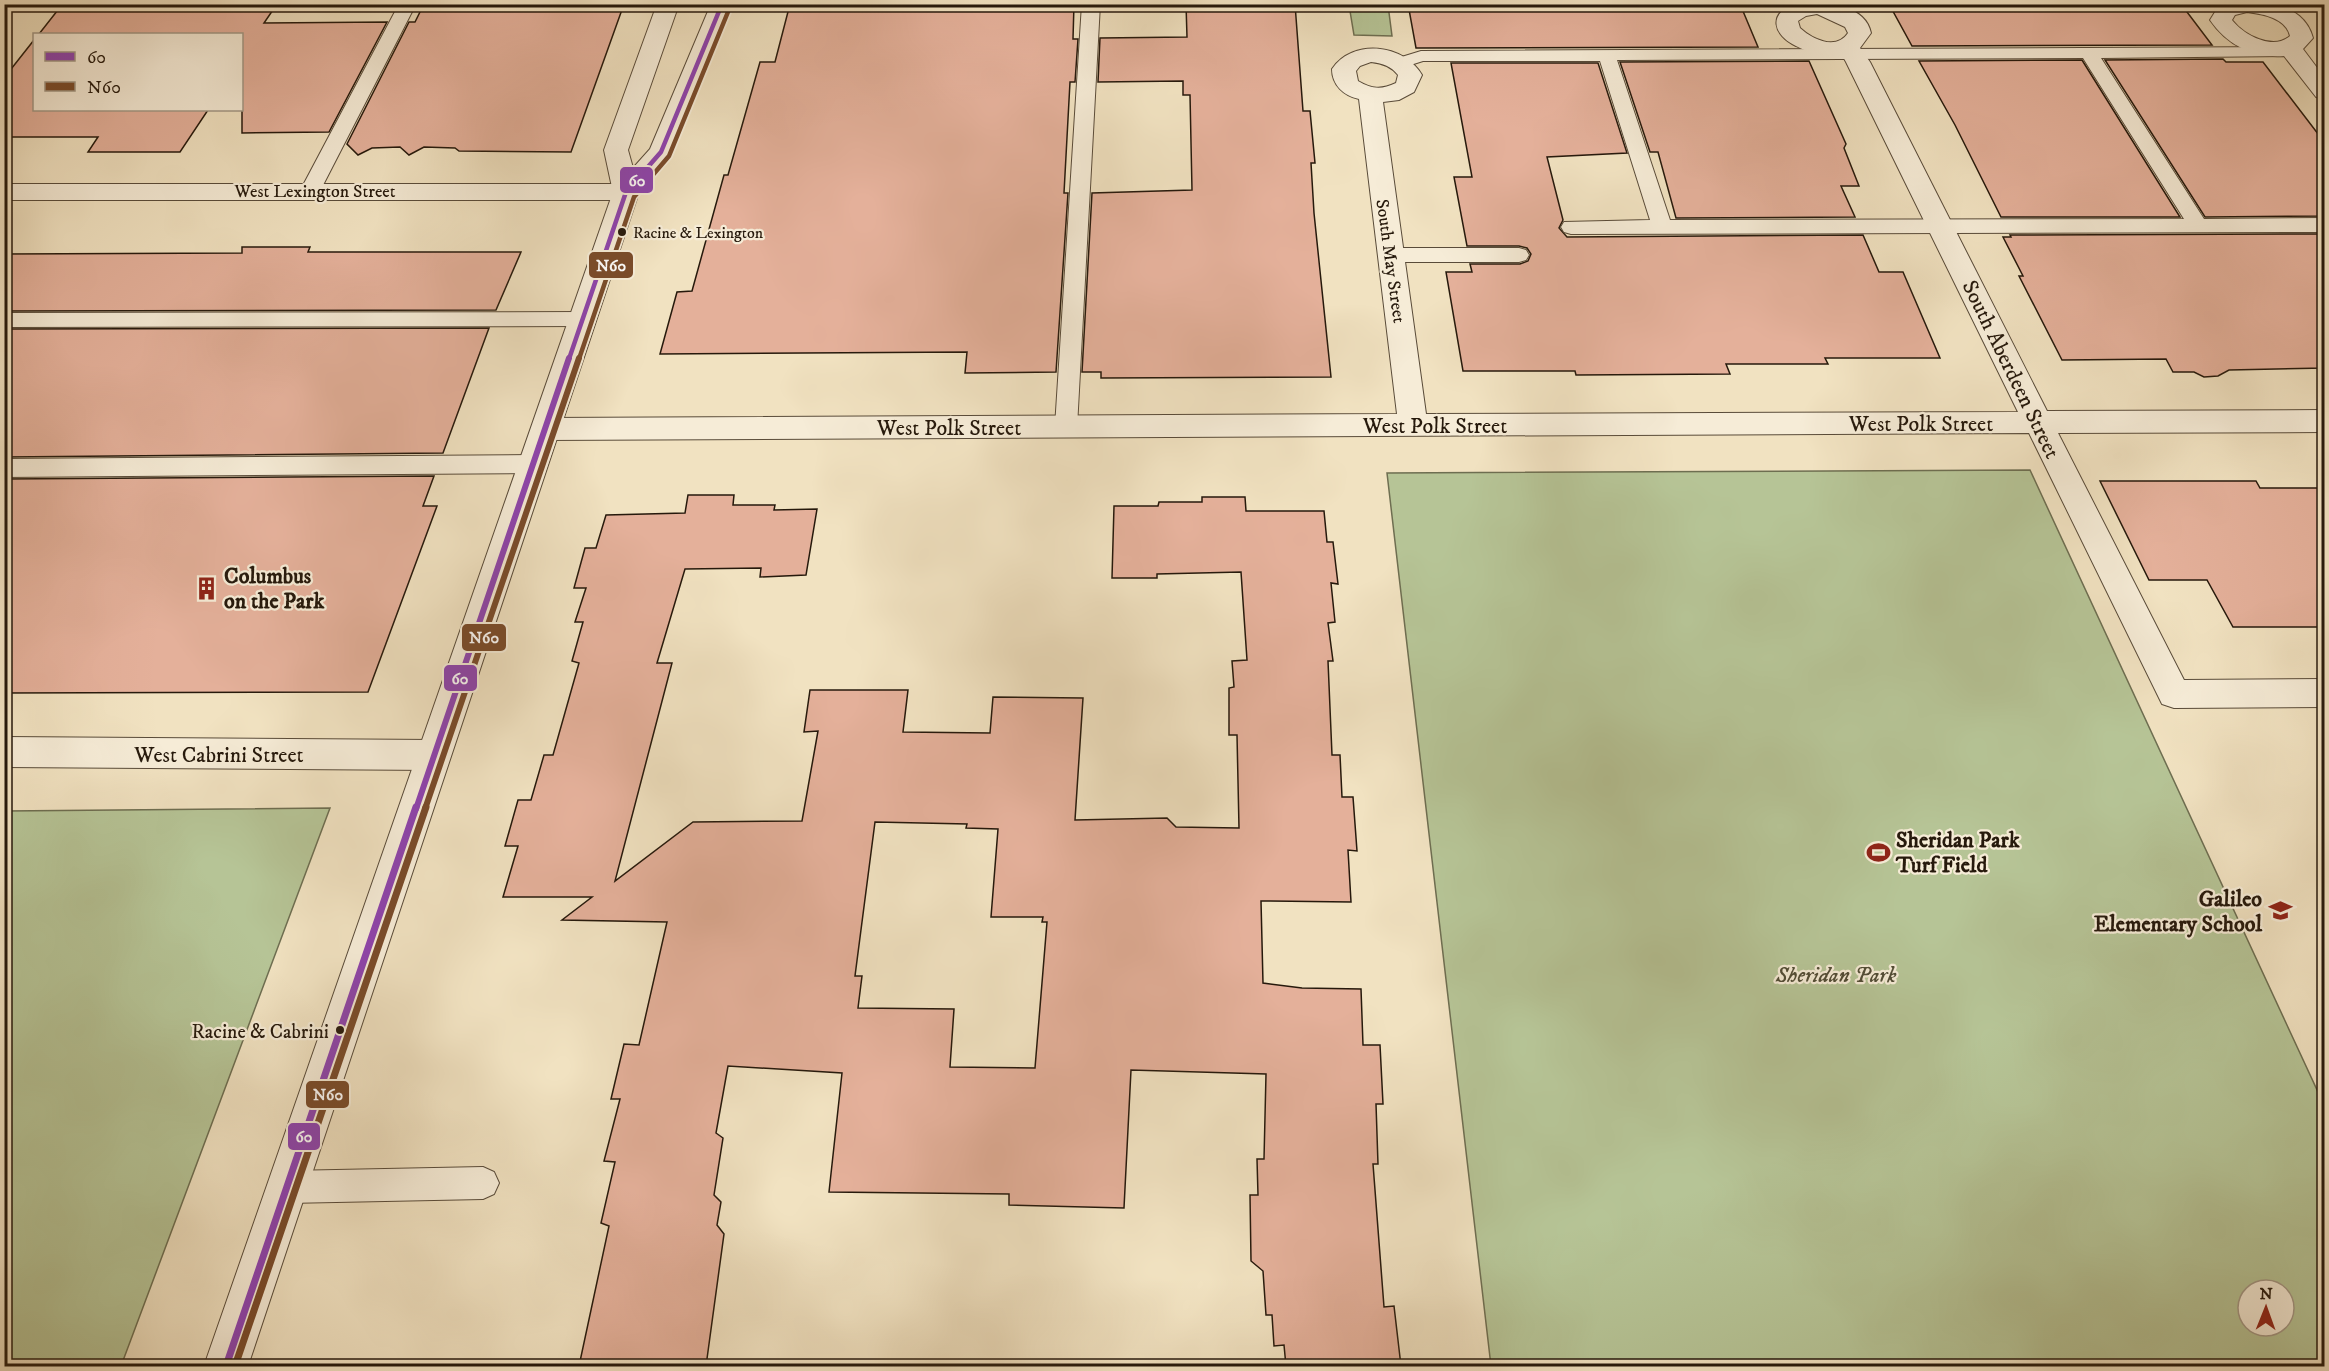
<svg xmlns="http://www.w3.org/2000/svg" width="2329" height="1371" font-family="'IM FELL DW Pica',serif">
	<style>
		.green { fill: #b6c496; stroke: #6e6e51; stroke-width: 1.5; fill-rule: evenodd }
		.building { fill: #e4b09a; stroke: #26190c; stroke-width: 1.5; fill-rule: evenodd }
		.lines { fill: none; stroke-linecap: round; stroke-linejoin: round }
		.service-casing { stroke: #594b39; stroke-width: 2 }
		.minor-casing { stroke: #594b39; stroke-width: 2 }
		.tertiary-casing { stroke: #594b39; stroke-width: 2 }
		.service { fill: #f6ecd7; fill-rule: evenodd }
		.minor { fill: #f6ecd7; fill-rule: evenodd }
		.tertiary { fill: #f6ecd7; fill-rule: evenodd }
		.bus-1-far2-casing { stroke: #f6ecd7; stroke-width: 8 }
		.bus-1-far1-casing { stroke: #f6ecd7; stroke-width: 10 }
		.bus-1-casing { stroke: #f6ecd7; stroke-width: 11 }
		.bus-2-far2-casing { stroke: #f6ecd7; stroke-width: 8 }
		.bus-2-far1-casing { stroke: #f6ecd7; stroke-width: 10 }
		.bus-2-casing { stroke: #f6ecd7; stroke-width: 11 }
		.bus-1-far2 { stroke: #8e44ad; stroke-width: 4.5 }
		.bus-1-far1 { stroke: #8e44ad; stroke-width: 6 }
		.bus-1 { stroke: #8e44ad; stroke-width: 7 }
		.bus-2-far2 { stroke: #7a4b2a; stroke-width: 4.5 }
		.bus-2-far1 { stroke: #7a4b2a; stroke-width: 6 }
		.bus-2 { stroke: #7a4b2a; stroke-width: 7 }
		.bus-dot { fill: #26190c; stroke: #f6ecd7; stroke-width: 2 }
		.labels { text-anchor: middle; stroke-width: 4.5; stroke-linejoin: round; paint-order: stroke }
		.far-bus-label { font-size: 16px; fill: #26190c; stroke: #f6ecd7; text-anchor: start }
		.far-street-label { font-size: 18px; fill: #26190c; stroke: #f6ecd7 }
		.bus-label { font-size: 20px; fill: #26190c; stroke: #f6ecd7; text-anchor: end }
		.street-label { font-size: 22px; fill: #26190c; stroke: #f6ecd7 }
		.poi-label { font-size: 22px; font-weight: bold; fill: #26190c; stroke: #f6ecd7; text-anchor: start }
		.park-label { font-size: 22px; font-style: italic; fill: #514c35; stroke: #f6ecd7 }
		.line-badge { stroke: #f6ecd7; stroke-width: 2 }
		.badge-label { font-size: 16px; text-anchor: middle; font-weight: bold; fill: #fff }
	</style>
	<rect width="100%" height="100%" fill="#f1e2c1"/>
	<filter id="stains"><feTurbulence type="fractalNoise" baseFrequency=".00333" numOctaves="4"/><feColorMatrix values="0 0 0 0 .2 0 0 0 0 .09 0 0 0 0 .02 0 0 0 .5 -.17"/></filter>
	<radialGradient id="worn" r=".72"><stop offset=".6" stop-color="#630" stop-opacity="0"/><stop offset="1" stop-color="#630" stop-opacity=".3"/></radialGradient>
	<!-- green -->
	<path class="green" d="M1349,5h39l4,31 -38,-1z
		M2030,470l294,635v261h-833l-104,-893zM2248,1290h36v36h-36z
		M330,808l-209,558h-116v-555z"/>
	<!-- building -->
	<path class="building" d="M96,4h181l-13,19 123,-1 -58,110 -87,1v-99h-203l22,-28z
		M424,4h200l-53,148 -112,-1 -4,-3 -31,-1 -15,8 -9,-8 -28,1 -14,7 -11,-11 62,-122h6z
		M790,4h284l-1,35h5l-3,43h-5l-6,111h4l-12,179 -91,1 2,-21 -307,2 17,-62 15,-1 32,-116h4l32,-113h15z
		M1186,4h109l8,107h7l5,52h-4l3,50 17,164 -230,1v-6h-19l10,-179 100,-3 -2,-95h-7v-14l-85,1 2,-44 87,-1z
		M1408,4h332l18,43 -342,1z
		M1889,4h292l31,41 -300,1z
		M34,40v70h174l-28,42h-92l10,-15h-94v-59z
		M2223,59l3,3h37l62,81v73l-120,1 -100,-157z
		M2082,60l98,157h-179l-46,-92 -36,-64z
		M1809,61l37,83 -2,4 15,38h-18l14,31 -179,1 -18,-66h-8l-30,-90z
		M1451,63h147l29,90 -80,4 16,63 -4,8 8,9 296,-2 16,37h24l37,86h-115l3,6h-102l4,10 -154,1 -1,-4h-112l-17,-99h26l-2,-8h50l8,-3 3,-7 -4,-6 -8,-2h-52l-13,-69h18z
		M2325,234v134l-96,2 -11,6 -14,1 -10,-5h-21l-7,-13 -104,1 -43,-84h4l-20,-39h8l-1,-2z
		M242,247h68l-2,5h213l-25,58 -492,1v-57l238,-1z
		M489,328l-46,125 -439,4v-128z
		M434,476l-11,30h14l-69,186 -364,1v-214z
		M2100,481h156l4,7h65v139h-92l-26,-47h-58z
		M688,495h46l-1,10h42l-1,5 43,-1 -11,66 -46,2 1,-9 -76,1 -28,94h15l-57,218 78,-59 109,-1 16,-90 -14,1 6,-42h98l-5,42 87,1 3,-36 90,1 -8,122 92,-2 9,9 63,1 -2,-93h-8v-47l5,-1 -2,-26 15,-1 -6,-88 -84,2v4h-45l2,-72h44l1,-4h43v-5h43l1,14h78l3,31h6l5,42 -7,-1 4,39 -7,1 5,38h-5l4,94h8l2,42h11l4,54 -9,-1 3,52 -90,-1 2,82 39,5 59,1 2,56h17l3,59h-7l2,60h-5l11,143 10,-1 7,60h-115l-2,-21 -10,1 -2,-31h-6l-3,-44 -12,-10 -1,-66h8l-1,-36h7l2,-85 -135,-4 -7,138 -115,-3v-11l-180,-2 13,-119 -114,-7 -12,67 7,5 -9,57 7,7 -4,23 7,9 -18,132h-127l30,-140 -8,-3 14,-61 -11,-1 16,-62h-9l13,-55 15,1 28,-123 -105,-2 30,-23h-89l15,-51h-13l13,-46h13l13,-45h9l26,-92 -7,-2 11,-39h-8l11,-34h-12l11,-40h11l10,-33 79,-2zM875,822l92,2 -1,4 32,1 -7,88h52l-1,5h5l-12,146 -85,-1 4,-58 -96,-1 4,-32h-7z"/>
	<g class="lines">
		<defs>
			<path id="service" d="M399,4h17l-96,187 -3,5 -7,1 -7,-1 -3,-5z
				M1082,4h18l-23,423 -3,6 -8,2 -8,-2 -3,-6z
				M2290,47l6,1 3,4 -3,4 -195,2 103,161 120,-1v14l-753,2 -7,-2 -3,-5 3,-5 86,-2 -50,-159h-177l-22,7 -6,-1 -3,-4 3,-4 26,-8zM2083,58l101,161 -514,1 -53,-160z
				M1390,248h129l7,2 3,5 -3,5 -7,2h-129l-7,-2 -3,-5 3,-5z
				M583,312l7,2 4,5 -4,5 -7,2 -579,1v-14z
				M533,455l8,3 3,6 -3,6 -8,3 -529,4v-18z
				M483,1167l11,5 5,11 -5,11 -11,5 -196,4 -11,-5 -5,-11 5,-11 11,-5z"/>
			<path id="minor" d="M1796,4c25,0 68,-3 75,29l-11,15 10,14 177,349 277,-1v22l-266,1 126,247 140,-1v28l-150,1 -12,-4 -133,-271 -1484,7 -10,-3 -4,-8 4,-8 10,-3 852,-4 -38,-315c-15,-3 -27,-14 -27,-30 21,-31 72,-25 90,6l-8,17 -15,8 -16,2 43,312 592,-2 -172,-350 -4,-7c-16,1 -32,-1 -46,-9 -23,-11 -29,-33 0,-42zM1817,14l28,13 3,6c-12,18 -36,6 -48,-5l-2,-7 8,-5zM1371,62c11,1 20,4 27,13l-2,8c-15,7 -24,6 -38,-2l-2,-10 4,-5z
				M2276,4c18,6 32,15 37,34l-10,11 21,28v22l-8,-2 -32,-41c-31,2 -57,-11 -74,-36l10,-16zM2247,12c16,2 39,6 43,24 -17,15 -46,-1 -58,-16l3,-5z
				M4,184h622l9,2 4,6 -4,6 -9,2h-622z
				M4,737l430,3 12,4 5,11 -5,11 -12,4 -430,-3z"/>
			<path id="tertiary" d="M657,4h22l-51,146 5,18 17,-19 61,-145h22l-60,148 -35,43 -390,1171h-44l409,-1174 -9,-42z"/>
		</defs>
		<!-- service casing -->
		<use href="#service" class="service-casing"/>
		<!-- minor casing -->
		<use href="#minor" class="minor-casing"/>
		<!-- tertiary casing -->
		<use href="#tertiary" class="tertiary-casing"/>
		<!-- service -->
		<use href="#service" class="service"/>
		<!-- minor -->
		<use href="#minor" class="minor"/>
		<!-- tertiary -->
		<use href="#tertiary" class="tertiary"/>
		<defs>
			<path id="bus-1-far2" d="M569,359l57,-167 35,-40 61,-148"/>
			<path id="bus-1-far1" d="M416,809l153,-451"/>
			<path id="bus-1" d="M226,1366l190,-559"/>
			<path id="bus-2-far2" d="M579,359l55,-162 35,-41 61,-149"/>
			<path id="bus-2-far1" d="M425,809l154,-451"/>
			<path id="bus-2" d="M235,1366l191,-559"/>
		</defs>
		<!-- bus-1-far2 casing -->
		<use href="#bus-1-far2" class="bus-1-far2-casing"/>
		<!-- bus-1-far1 casing -->
		<use href="#bus-1-far1" class="bus-1-far1-casing"/>
		<!-- bus-1 casing -->
		<use href="#bus-1" class="bus-1-casing"/>
		<!-- bus-2-far2 casing -->
		<use href="#bus-2-far2" class="bus-2-far2-casing"/>
		<!-- bus-2-far1 casing -->
		<use href="#bus-2-far1" class="bus-2-far1-casing"/>
		<!-- bus-2 casing -->
		<use href="#bus-2" class="bus-2-casing"/>
		<!-- bus-1-far2 -->
		<use href="#bus-1-far2" class="bus-1-far2"/>
		<!-- bus-1-far1 -->
		<use href="#bus-1-far1" class="bus-1-far1"/>
		<!-- bus-1 -->
		<use href="#bus-1" class="bus-1"/>
		<!-- bus-2-far2 -->
		<use href="#bus-2-far2" class="bus-2-far2"/>
		<!-- bus-2-far1 -->
		<use href="#bus-2-far1" class="bus-2-far1"/>
		<!-- bus-2 -->
		<use href="#bus-2" class="bus-2"/>
	</g>
	<!-- icons -->
	<defs>
		<symbol id="building-bare" viewBox="-9 -9 18 18"><path d="M-4-6H4V6H1V3H-1V6H-4ZM-2.5-4.3h1.7v1.8h-1.7ZM.8-4.3h1.7v1.8H.8ZM-2.5-1h1.7V.8h-1.7ZM.8-1h1.7V.8H.8Z" fill="#8f2418" stroke="#f6ecd7" stroke-width="2.5" paint-order="stroke"/></symbol>
		<symbol id="stadium-bare" viewBox="-9 -9 18 18"><path d="M0-5a6.5 5 0 1 0 0 10a6.5 5 0 1 0 0-10ZM-3.5-1.8h7v3.6h-7Z" fill="#8f2418" stroke="#f6ecd7" stroke-width="2.5" paint-order="stroke"/></symbol>
		<symbol id="school-bare" viewBox="-9 -9 18 18"><path d="M0-5L7-2L0 1L-7-2ZM-4 1L0 2.5L4 1V4Q0 6-4 4Z" fill="#8f2418" stroke="#f6ecd7" stroke-width="2.5" paint-order="stroke"/></symbol>
	</defs>
	<g fill-rule="evenodd">
		<use href="#building-bare" x="190" y="572" width="33" height="33"/>
		<use href="#stadium-bare" x="1862" y="836" width="33" height="33"/>
		<use href="#school-bare" x="2264" y="894" width="33" height="33"/>
	</g>
	<!-- markers -->
	<g class="bus-dot">
		<circle cx="622" cy="232" r="5"/>
		<circle cx="340" cy="1030" r="5"/>
	</g>
	<g class="labels">
		<!-- far-bus labels -->
		<g class="far-bus-label">
			<text x="633" y="238">Racine &amp; Lexington</text>
		</g>
		<!-- far-street labels -->
		<g class="far-street-label">
			<text x="315" y="197">West Lexington Street</text>
			<text transform="translate(1391 261) rotate(82)" y="6">South May Street</text>
		</g>
		<!-- bus labels -->
		<g class="bus-label">
			<text x="329" y="1038">Racine &amp; Cabrini</text>
		</g>
		<!-- street labels -->
		<g class="street-label">
			<text transform="translate(2012 369) rotate(64)" y="8">South Aberdeen Street</text>
			<text x="1921" y="431">West Polk Street</text>
			<text x="1435" y="433">West Polk Street</text>
			<text x="949" y="435">West Polk Street</text>
			<text x="219" y="762">West Cabrini Street</text>
		</g>
		<!-- poi labels -->
		<g class="poi-label">
			<text x="224" y="583">Columbus<tspan x="224" dy="25">on the Park</tspan></text>
			<text x="1896" y="847">Sheridan Park<tspan x="1896" dy="25">Turf Field</tspan></text>
			<text x="2262" y="906" text-anchor="end">Galileo<tspan x="2262" dy="25">Elementary School</tspan></text>
		</g>
		<!-- park labels -->
		<g class="park-label">
			<text x="1836" y="982">Sheridan Park</text>
		</g>
	</g>
	<g class="line-badge">
		<rect x="619" y="166" width="35" height="28" rx="6" fill="#8e44ad"/>
		<rect x="588" y="251" width="46" height="28" rx="6" fill="#7a4b2a"/>
		<rect x="461" y="623" width="46" height="29" rx="6" fill="#7a4b2a"/>
		<rect x="443" y="664" width="35" height="28" rx="6" fill="#8e44ad"/>
		<rect x="305" y="1080" width="45" height="29" rx="6" fill="#7a4b2a"/>
		<rect x="287" y="1122" width="34" height="29" rx="6" fill="#8e44ad"/>
	</g>
	<g class="badge-label">
		<text x="637" y="186">60</text>
		<text x="611" y="271">N60</text>
		<text x="484" y="643">N60</text>
		<text x="460" y="684">60</text>
		<text x="328" y="1100">N60</text>
		<text x="304" y="1142">60</text>
	</g>
	<!-- margin -->
	<rect width="2329" height="1371" fill="none" stroke="#f1e2c1" stroke-width="24"/>
	<rect x="6" y="6" width="2317" height="1359" fill="none" stroke="#26190c" stroke-width="3"/>
	<rect x="12" y="12" width="2305" height="1347" fill="none" stroke="#26190c" stroke-width="1.5"/>
	<!-- legend -->
	<rect x="33" y="33" width="210" height="78" fill="#f6ecd7" stroke="#a39886" stroke-width="1.5"/>
	<rect x="45" y="52" width="30" height="9" fill="#8e44ad" stroke="#a39886" stroke-width="1.5"/>
	<text x="87" y="63" font-size="18" fill="#26190c">60</text>
	<rect x="45" y="82" width="30" height="9" fill="#7a4b2a" stroke="#a39886" stroke-width="1.5"/>
	<text x="87" y="93" font-size="18" fill="#26190c">N60</text>
	<!-- north arrow -->
	<g transform="translate(2266 1308) rotate(1)"><circle r="28" fill="#f6ecd7" stroke="#a39886" stroke-width="1.5"/>
	<path d="M0-4.5L10 22L0 15L-10 22Z" fill="#8f2418"/>
	<text y="-9" font-size="16" font-weight="bold" text-anchor="middle" fill="#26190c">N</text>
	</g>
	<rect width="100%" height="100%" filter="url(#stains)"/>
	<rect width="100%" height="100%" fill="url(#worn)"/>
</svg>
